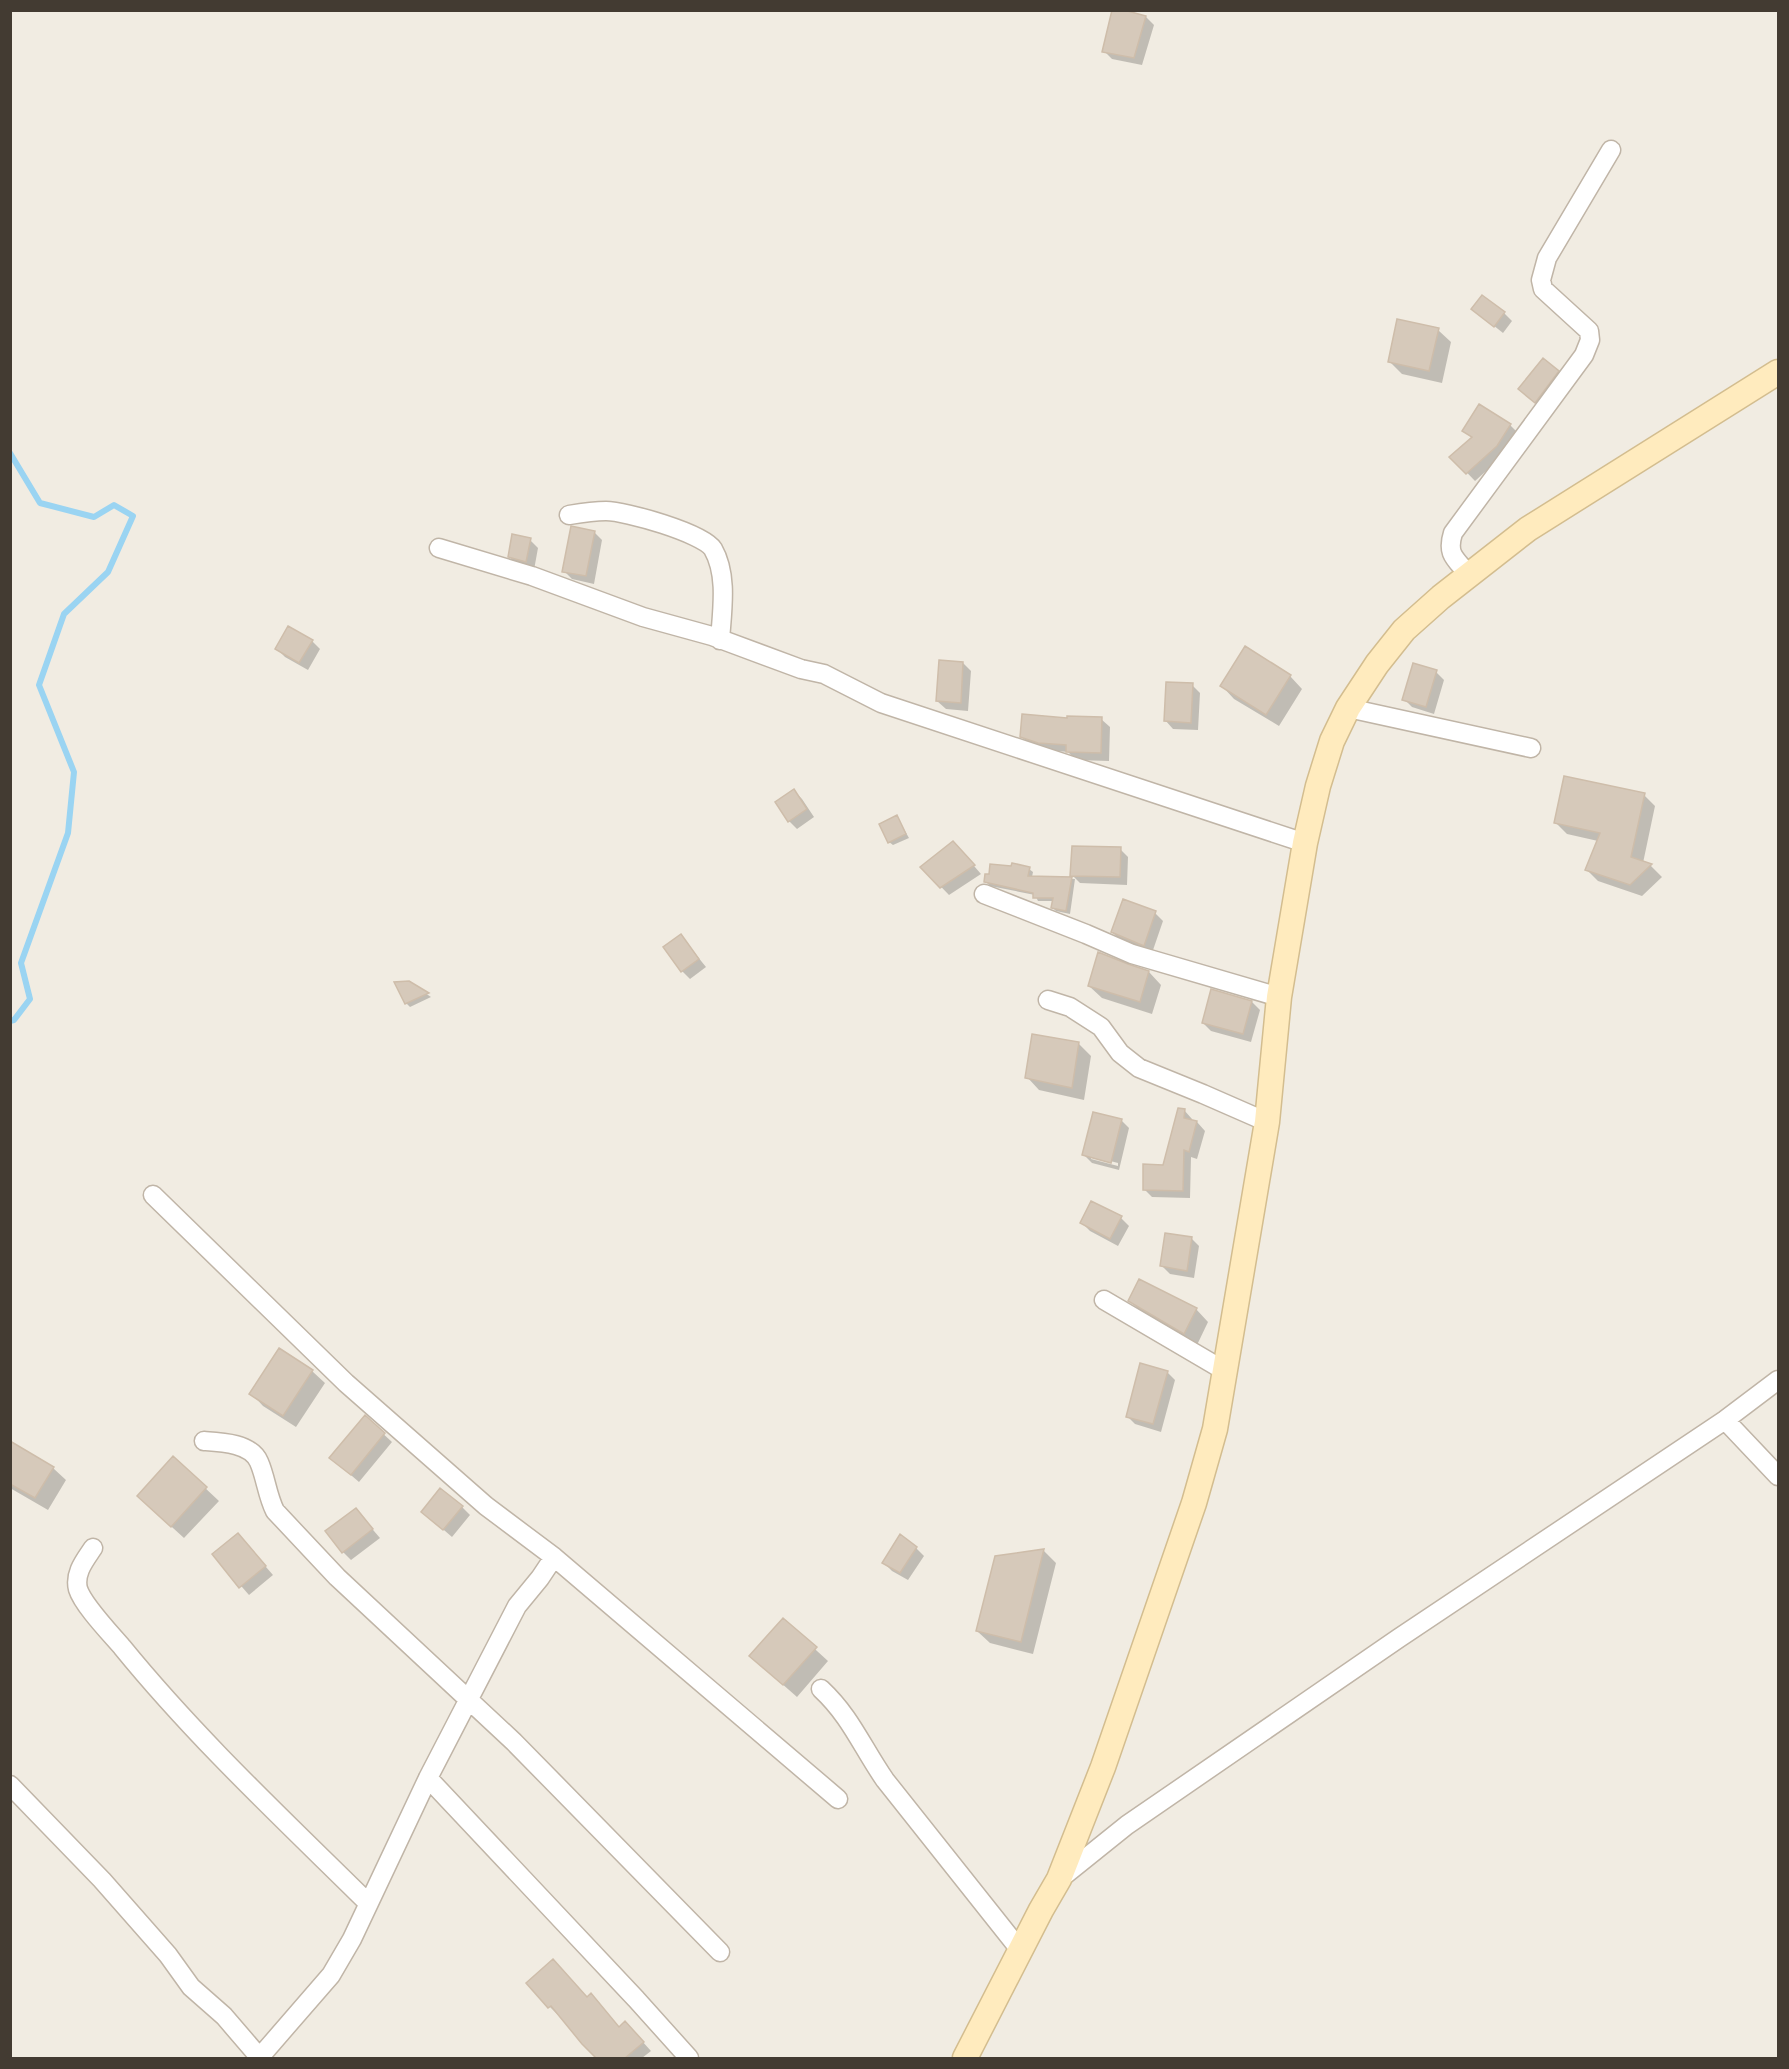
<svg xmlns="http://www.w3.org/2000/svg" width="1789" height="2069" font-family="Overpass,sans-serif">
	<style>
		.shadow { fill: #0003; fill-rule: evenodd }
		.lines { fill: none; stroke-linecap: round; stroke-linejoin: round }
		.stream { stroke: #9ad4f2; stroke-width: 6 }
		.building { fill: #d6c9ba; stroke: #cebdaa; stroke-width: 1.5 }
		.street-casing { stroke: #c0b5a7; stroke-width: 21 }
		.secondary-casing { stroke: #d3bd8f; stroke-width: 27 }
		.street { stroke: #fff; stroke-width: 18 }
		.secondary { stroke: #ffebbe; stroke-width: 24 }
	</style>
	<rect width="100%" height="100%" fill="#f1ece2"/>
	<!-- shadow -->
	<path class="shadow" d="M1117,10l29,7 8,8 -12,40 -30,-6 -8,-8z
		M1473,309l31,4 8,8 -9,12z
		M1438,330l13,12 -9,41 -40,-9 -13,-13z
		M1558,372l8,8 -22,30 -16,-13z
		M1510,425l8,8 -13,21 -30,27 -23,-24 20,-19 -8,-7z
		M594,532l8,8 -8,44 -22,-5 -8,-8z
		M530,540l8,8 -4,22 -17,-5 -8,-9z
		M312,641l8,8 -12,21 -23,-13 -8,-8z
		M963,663l8,8 -3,40 -22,-2 -9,-8z
		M1436,672l8,8 -10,34 -22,-7 -8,-8z
		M1290,676l12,13 -23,37 -45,-27 -12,-13z
		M1192,685l8,8 -2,37 -25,-1 -8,-9z
		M1101,719l9,8 -1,34 -33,-1 -8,-8 -21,-2 -17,-5 -9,-9 47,-16z
		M794,791l8,8 12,18 -17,12 -8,-8z
		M1644,795l11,11 -12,57 8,3 11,11 -20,19 -44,-15 -11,-11 11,-29 -31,-7 -11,-11z
		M897,817l12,21 -16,7 -4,-3z
		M1120,849l8,8 -1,28 -47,-2 -8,-8z
		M961,851l20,23 -32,21 -27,-28z
		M1029,869l4,3 -1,5 43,2 -5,35 -14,-3 -3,-3 1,-7h-16l-3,-6 -45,-9 -4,-4z
		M1155,913l8,8 -11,32 -32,-13 -8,-8z
		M681,936l25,31 -16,12 -8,-8z
		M1149,972l12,13 -9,29 -50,-16 -13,-12z
		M408,982l20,13 3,2 -21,10 -4,-4z
		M1252,1002l8,8 -9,32 -40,-11 -8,-8z
		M1078,1043l13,13 -7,44 -45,-10 -12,-13z
		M1184,1110l8,9v2l5,1 8,9 -8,28 -6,-2 -1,41 -38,-1 -8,-8 21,-23z
		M1121,1120l8,8 -10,42 -27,-7 -8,-8zM1091,1156l27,7v3l-27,-7z
		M1121,1218l8,8 -11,20 -28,-15 -8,-8z
		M1191,1238l8,8 -5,32 -24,-4 -8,-8z
		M1129,1300l67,9 12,13 -11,23 -55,-32z
		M312,1371l13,12 -29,44 -33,-21 -12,-13z
		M1167,1372l8,8 -14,52 -26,-8 -8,-8z
		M365,1417l27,25 -33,40 -28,-24z
		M10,1443l43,25 13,12 -18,30 -38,-22z
		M173,1458l46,43 -35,37 -33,-30z
		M462,1507l8,8 -18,22 -29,-25z
		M356,1510l24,28 -29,22 -8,-8z
		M238,1535l35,40 -24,20 -35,-40z
		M916,1548l8,8 -16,24 -16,-9 -8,-8z
		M1044,1551l12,12 -23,91 -43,-11 -13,-12 19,-74z
		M783,1620l45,41 -31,36 -33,-29z
		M528,1983l59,16 33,29 13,3 18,20 -9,7h-44l-39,-44 -1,1 -8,-8z"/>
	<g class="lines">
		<!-- stream -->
		<path class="stream" d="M10,453l30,50 54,14 20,-12 19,11 -25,56 -44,42 -25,71 35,87 -6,61 -47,130 9,36 -16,21 -4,1"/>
	</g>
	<!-- building -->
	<path class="building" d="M1112,10h12l22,6 -12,42 -32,-6z
		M1482,295l23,17 -11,15 -23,-18z
		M1397,319l42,9 -10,43 -41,-9z
		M1543,358l16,13 -24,32 -17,-14z
		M1479,404l32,20 -14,22 -31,28 -17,-17 23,-20 -10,-6z
		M571,526l24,5 -9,45 -24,-4z
		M512,534l19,4 -5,24 -18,-5z
		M288,626l25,14 -14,23 -24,-14z
		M1245,646l46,29 -25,40 -46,-29z
		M939,660l24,2 -2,41 -25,-2z
		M1413,663l24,7 -11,37 -24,-7z
		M1166,682l27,1 -2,40 -27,-2z
		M1022,714l45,4v-2l35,1 -1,36 -35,-1v-7l-28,-2 -18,-6z
		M1564,776l81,17 -14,64 21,7 -22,21 -45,-15 15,-37 -46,-10z
		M794,789l13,20 -19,13 -13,-20z
		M897,815l9,19 -18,9 -9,-19z
		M953,841l22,24 -35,23 -20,-21z
		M1072,846l49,1 -1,30 -50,-1z
		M1012,863l18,4 -2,9 44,1 -6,34 -15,-3 2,-10h-20v-5l-49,-11 1,-8h4l1,-10 21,2z
		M1123,899l33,12 -12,35 -33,-14z
		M681,934l18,25 -18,13 -18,-25z
		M1098,952l30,12 21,7 -9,31 -52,-16z
		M409,981l20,12 -24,11 -11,-22z
		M1211,989l41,12 -9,33 -41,-11z
		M1032,1034l47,8 -7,46 -47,-10z
		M1178,1108l7,1 -1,9 13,3 -8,31 -5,-2 -1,41 -40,-1v-26l20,1z
		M1093,1112l29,7 -11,44 -29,-8z
		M1091,1201l31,15 -12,23 -30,-16z
		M1165,1233l27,4 -5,34 -27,-5z
		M1139,1279l58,29 -13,26 -56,-33z
		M279,1348l34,22 -30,46 -34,-22z
		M1140,1363l28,8 -15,53 -27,-7z
		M365,1415l20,18 -34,42 -22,-17z
		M10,1441l44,26 -19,31 -25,-14z
		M173,1456l34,31 -36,40 -34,-31z
		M440,1488l23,18 -20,24 -22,-18z
		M356,1508l17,21 -31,24 -17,-22z
		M238,1533l28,33 -27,22 -27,-34z
		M900,1534l17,13 -17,26 -18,-10z
		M1044,1549l-23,93 -45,-11 19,-75z
		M783,1618l34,29 -34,38 -34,-29z
		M553,1959l34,38 4,-4 28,34 6,-6 19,21 -19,16h-29l-14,-14 -31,-38 -3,2 -22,-25z"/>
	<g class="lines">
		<defs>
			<path id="street" d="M569,515c12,-2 25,-4 37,-4 19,0 97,22 107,38 15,26 9,62 7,91
				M439,548l93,28 111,41 69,19 89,33 23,5 57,29 424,140
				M1469,575c-13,-16 -23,-20 -16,-42l131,-178 6,-15 -1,-9 -46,-42 -2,-9 6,-22 64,-108
				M1348,708l183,40
				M984,894l102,40 46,20 147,43
				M1048,1000l22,7 31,20 19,26 19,15 64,26 64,28
				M153,1195l193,188 140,123 68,51 284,242
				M1104,1300l121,71
				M1725,1420l53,56
				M204,1441c17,1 47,2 55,21 7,16 8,33 16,49l62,66 177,165 206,210
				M93,1548c-8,12 -19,25 -15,41 5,16 32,44 44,58 75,92 162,173 246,256
				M821,1689c30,28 41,58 64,91l135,170
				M428,1778l208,221 53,59
				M10,1785l92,95 66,75 23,32 33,29 36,42
				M1061,1878l66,-53 272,-187 326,-218 53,-40
				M259,2058l72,-83 21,-36 76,-161 89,-172 23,-28 14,-21"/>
			<path id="secondary" d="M965,2058l76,-148 18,-31 44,-112 91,-264 21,-74 52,-307 12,-125 26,-154 13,-57 14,-45 16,-33 29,-44 27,-34 37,-33 87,-68 250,-157"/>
		</defs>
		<!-- street casing -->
		<use href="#street" class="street-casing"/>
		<!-- secondary casing -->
		<use href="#secondary" class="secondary-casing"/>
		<!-- street -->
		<use href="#street" class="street"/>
		<!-- secondary -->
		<use href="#secondary" class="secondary"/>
	</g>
	<!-- border -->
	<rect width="1789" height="2069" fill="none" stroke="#433b32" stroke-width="24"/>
</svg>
